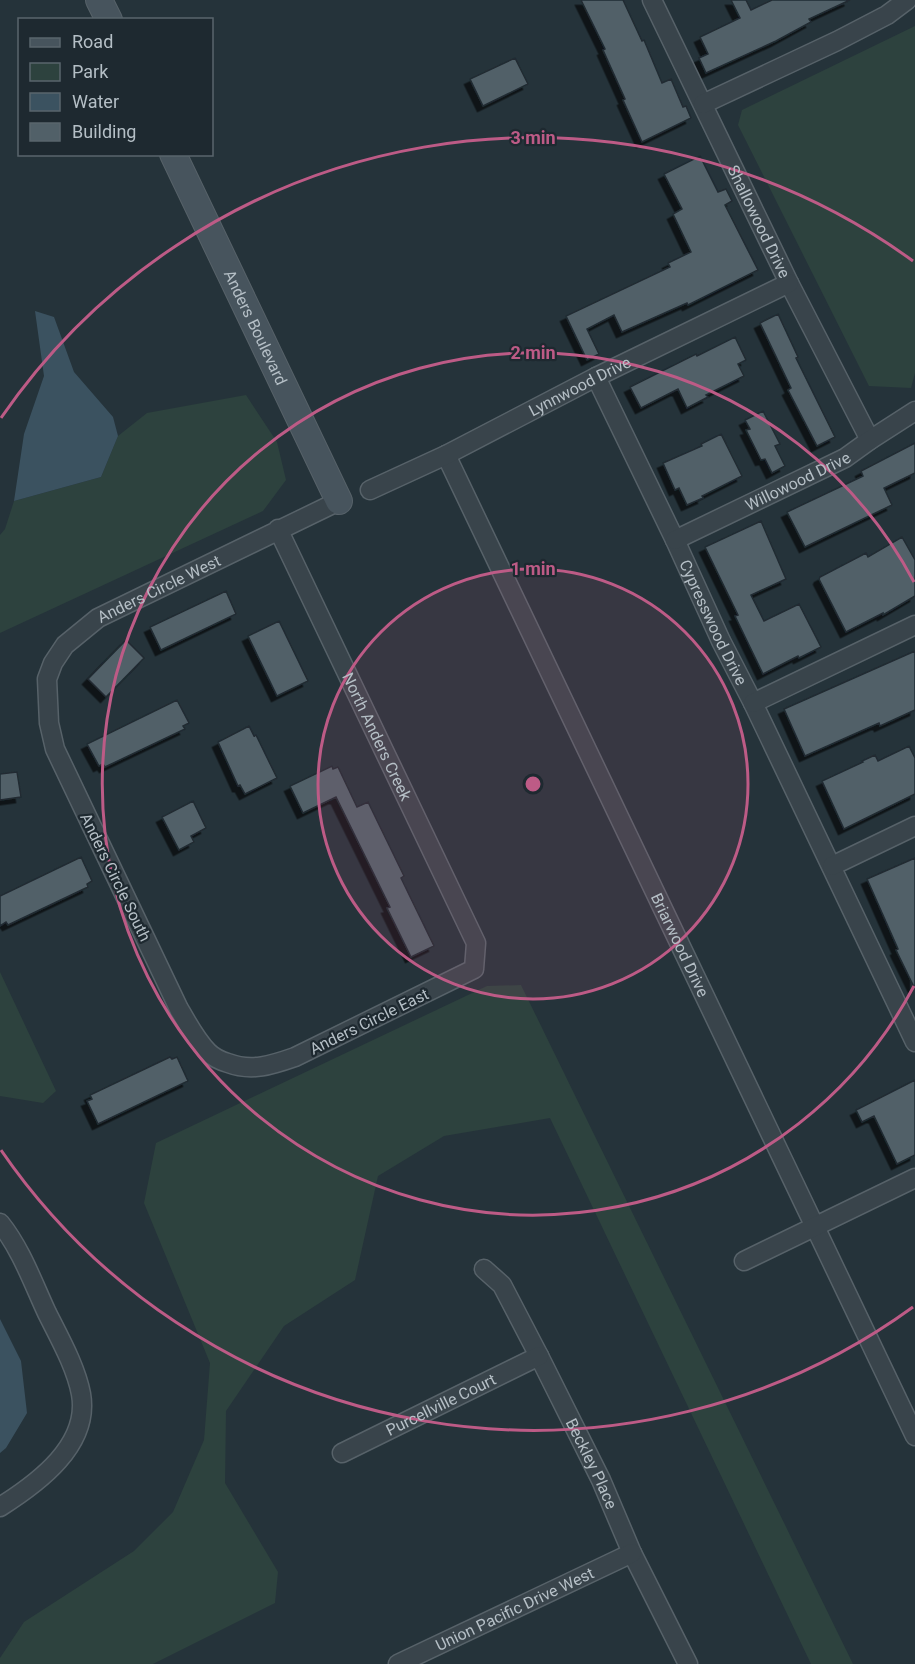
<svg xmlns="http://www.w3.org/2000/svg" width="915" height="1664" font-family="Roboto,sans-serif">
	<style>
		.green { fill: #2d423e }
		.water { fill: #3b5260 }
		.building { fill: #516068; stroke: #202b32; stroke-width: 1.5; filter: url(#shadow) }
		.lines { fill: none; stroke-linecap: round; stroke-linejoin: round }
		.street-casing { stroke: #576269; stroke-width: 21 }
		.secondary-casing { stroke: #576269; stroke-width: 28 }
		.street { stroke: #39444b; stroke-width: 18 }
		.secondary { stroke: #47545d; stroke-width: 26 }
		.ring { fill: none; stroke: #bd5b86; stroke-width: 3 }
		.labels { text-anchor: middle; stroke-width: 4.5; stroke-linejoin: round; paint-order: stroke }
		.street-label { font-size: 16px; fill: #b5bfc6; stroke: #1e2930 }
		.centre { fill: #bd5b86; stroke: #1e2930; stroke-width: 3 }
		.ring-label { font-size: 18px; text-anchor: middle; font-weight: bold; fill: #bd5b86; stroke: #1e2930; stroke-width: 4.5; stroke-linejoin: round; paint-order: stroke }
	</style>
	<defs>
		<filter id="shadow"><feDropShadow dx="-5.5" dy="5.5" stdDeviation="0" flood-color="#0009"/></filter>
	</defs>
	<rect width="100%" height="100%" fill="#25333a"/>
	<!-- green -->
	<path class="green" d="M915,26v347l-4,15 -42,-2 -131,-261 4,-15z
		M246,395l31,47 9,38 -23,31 -263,122v-98l5,-6 9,-28 87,-24 17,-41 29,-23z
		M0,972l56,119 -13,12 -43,-7z
		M521,985l332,679h-42l-261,-546 -106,18 -66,40 -23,104 -71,46 -58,85 -1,72 53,89 -3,31 -122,61h-153v-6l24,-36 110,-71 39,-39 31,-72 6,-77 -66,-160 12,-60 331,-157z"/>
	<!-- water -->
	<path class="water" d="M35,311l19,6 20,55 39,45 5,19 -17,41 -87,24 10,-67 20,-58z
		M0,1319l21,42 6,52 -21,35 -6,5z"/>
	<!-- building -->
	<path class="building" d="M581,0h42l19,41 2,-1 18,43 9,-4 12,28 3,-1 5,12 -49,24 -19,-42 2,-1 -22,-49 2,-1z
		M731,0h15l5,10 21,-10h78l-41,19 2,3 -35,19 -70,32 -7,-15 9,-4 -8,-17 40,-19z
		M515,58l13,26 -45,22 -13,-27z
		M700,156l18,36 8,-3 6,12 -7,4 33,65 -70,35 -1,-2 -65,29 -8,-17 -27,14 12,25 -12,6 -21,-44 104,-49 -2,-4 23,-11 -18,-38 9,-5 -18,-35z
		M778,314l20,43 -2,1 39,79 -18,9 -29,-56 3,-2 -31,-65z
		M735,337l11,23 -8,4 6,12 -38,19 2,2 -21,11 -9,-19 -37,19 -11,-21 66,-33 1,2z
		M763,411l17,33 -5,2 10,20 -13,7 -7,-14 -4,1 -15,-30 4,-1 -5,-9z
		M721,434l21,42 -40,20 1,2 -16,7 -8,-17 -4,2 -12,-27 39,-17 -1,-2z
		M915,443v30l-31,15 8,17 -87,42 -18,-35 76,-36 -2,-5z
		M761,521l25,58 -35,16 13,26 35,-17 22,43 -22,11 -1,-2 -35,18 -28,-58 3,-1 -33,-68z
		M902,537l13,23v36l-32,19v-2l-37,19 -27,-53 1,-2 46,-24 2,4z
		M226,591l10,23 -75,36 -11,-23z
		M279,621l29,60 -31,15 -29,-60z
		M126,640l18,18 -38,39 -18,-18z
		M915,651v59l-35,16 -1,-3 -74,33 -21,-47z
		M177,700l12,23 -6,3 2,3 -80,38 -2,-3 -4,2 -12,-22z
		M249,726l5,10 2,-1 21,43 -32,16 -5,-9 -2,1 -20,-44z
		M909,746l6,12v36l-71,35 -22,-48 41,-19 -1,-1 13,-6 3,6z
		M332,766l1,3 5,-2 19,40 11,-5 36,74 -3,2 33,68 -23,11 -24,-49 3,-1 -54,-110 -33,16 -13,-27z
		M17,772l4,25 -21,3v-26z
		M193,801l13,27 -15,8 3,6 -15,8 -17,-33z
		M81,857l11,24 -5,3 1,3 -80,38 -2,-3 -6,4v-30z
		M915,858v131l-19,-39 2,-1 -31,-70z
		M170,1057l2,2 5,-2 11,24 -90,43 -11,-23 5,-2 -2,-4z
		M915,1080v75l-18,9 -23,-48 -12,6 -6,-12z"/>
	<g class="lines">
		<defs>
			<g id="street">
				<path id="s1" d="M652,0l137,283 81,157"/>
				<path d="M703,104l134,-63 50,-26 20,-15"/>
				<path id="s2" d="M596,377l79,163 46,101 32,62 162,339"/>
				<path id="s3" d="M446,455l469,981"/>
				<path id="s4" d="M370,490l76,-35 150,-78 193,-94"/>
				<path id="s5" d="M278,529l198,414 -2,26 -179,88c-23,8 -43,15 -67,6 -7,-2 -15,-6 -20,-11 -12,-12 -20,-28 -29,-43l-124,-260 -6,-26 -2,-44 6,-16 12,-18 33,-27 241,-117"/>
				<path id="s6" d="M675,540l170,-82 25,-18 45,-29"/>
				<path d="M753,703l162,-78"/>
				<path d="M832,866l83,-40"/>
				<path d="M0,1223c21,26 33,60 47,90 12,24 29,54 34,81 9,51 -43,89 -81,113"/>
				<path d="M744,1261l171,-83"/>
				<path id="s7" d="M484,1269l18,16 37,71 62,124 31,73 56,111"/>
				<path id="s8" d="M342,1453l197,-97"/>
				<path id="s9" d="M398,1664l234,-111"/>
			</g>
			<g id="secondary">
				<path d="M99,0l10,20"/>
				<path id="s10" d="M173,154l166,347"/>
			</g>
		</defs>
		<!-- street casing -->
		<use href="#street" class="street-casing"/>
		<!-- secondary casing -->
		<use href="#secondary" class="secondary-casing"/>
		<!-- street -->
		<use href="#street" class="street"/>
		<!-- secondary -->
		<use href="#secondary" class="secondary"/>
	</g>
	<!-- distance rings -->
	<circle cx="533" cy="784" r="215" fill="#bd5b86" fill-opacity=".12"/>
	<g class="ring">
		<circle cx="533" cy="784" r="215"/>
		<path d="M914 986A431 431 0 1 1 914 582"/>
		<path d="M913 1307A646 646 0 0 1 1 1150M1 418A646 646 0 0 1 913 261"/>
	</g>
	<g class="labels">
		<!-- street labels -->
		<g class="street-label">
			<text dy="6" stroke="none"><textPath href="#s1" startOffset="246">Shallowood Drive</textPath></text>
			<text dy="6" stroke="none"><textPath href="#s10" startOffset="192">Anders Boulevard</textPath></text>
			<text dy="6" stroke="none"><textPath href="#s4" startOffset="234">Lynnwood Drive</textPath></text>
			<text dy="6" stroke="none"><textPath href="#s6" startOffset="136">Willowood Drive</textPath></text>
			<text dy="6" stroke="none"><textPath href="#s5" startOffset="1336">Anders Circle West</textPath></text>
			<text dy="6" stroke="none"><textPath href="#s2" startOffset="272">Cypresswood Drive</textPath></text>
			<text dy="6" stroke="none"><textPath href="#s5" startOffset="230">North Anders Creek</textPath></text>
			<text transform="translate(116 877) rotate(64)" y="6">Anders Circle South</text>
			<text dy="6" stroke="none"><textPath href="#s3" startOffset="543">Briarwood Drive</textPath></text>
			<text transform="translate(369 1021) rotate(-26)" y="6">Anders Circle East</text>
			<text dy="6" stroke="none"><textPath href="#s8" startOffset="110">Purcellville Court</textPath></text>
			<text dy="6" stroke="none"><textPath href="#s7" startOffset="224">Beckley Place</textPath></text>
			<text dy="6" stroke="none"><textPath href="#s9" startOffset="129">Union Pacific Drive West</textPath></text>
		</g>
	</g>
	<circle cx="533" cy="784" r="9" class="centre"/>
	<g class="ring-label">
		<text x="533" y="144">3 min</text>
		<text x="533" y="359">2 min</text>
		<text x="533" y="575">1 min</text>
	</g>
	<!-- legend -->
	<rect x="18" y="18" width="195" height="138" fill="#1e2930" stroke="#5a656c" stroke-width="1.5"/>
	<rect x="30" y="38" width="30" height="9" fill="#47545d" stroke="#5a656c" stroke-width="1.5"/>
	<text x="72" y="48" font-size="18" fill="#b5bfc6">Road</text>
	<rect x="30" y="63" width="30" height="18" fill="#2d423e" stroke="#5a656c" stroke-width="1.5"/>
	<text x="72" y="78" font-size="18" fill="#b5bfc6">Park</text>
	<rect x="30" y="93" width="30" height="18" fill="#3b5260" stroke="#5a656c" stroke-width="1.5"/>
	<text x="72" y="108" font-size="18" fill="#b5bfc6">Water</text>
	<rect x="30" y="123" width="30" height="18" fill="#516068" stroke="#5a656c" stroke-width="1.5"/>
	<text x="72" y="138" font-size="18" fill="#b5bfc6">Building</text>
</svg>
